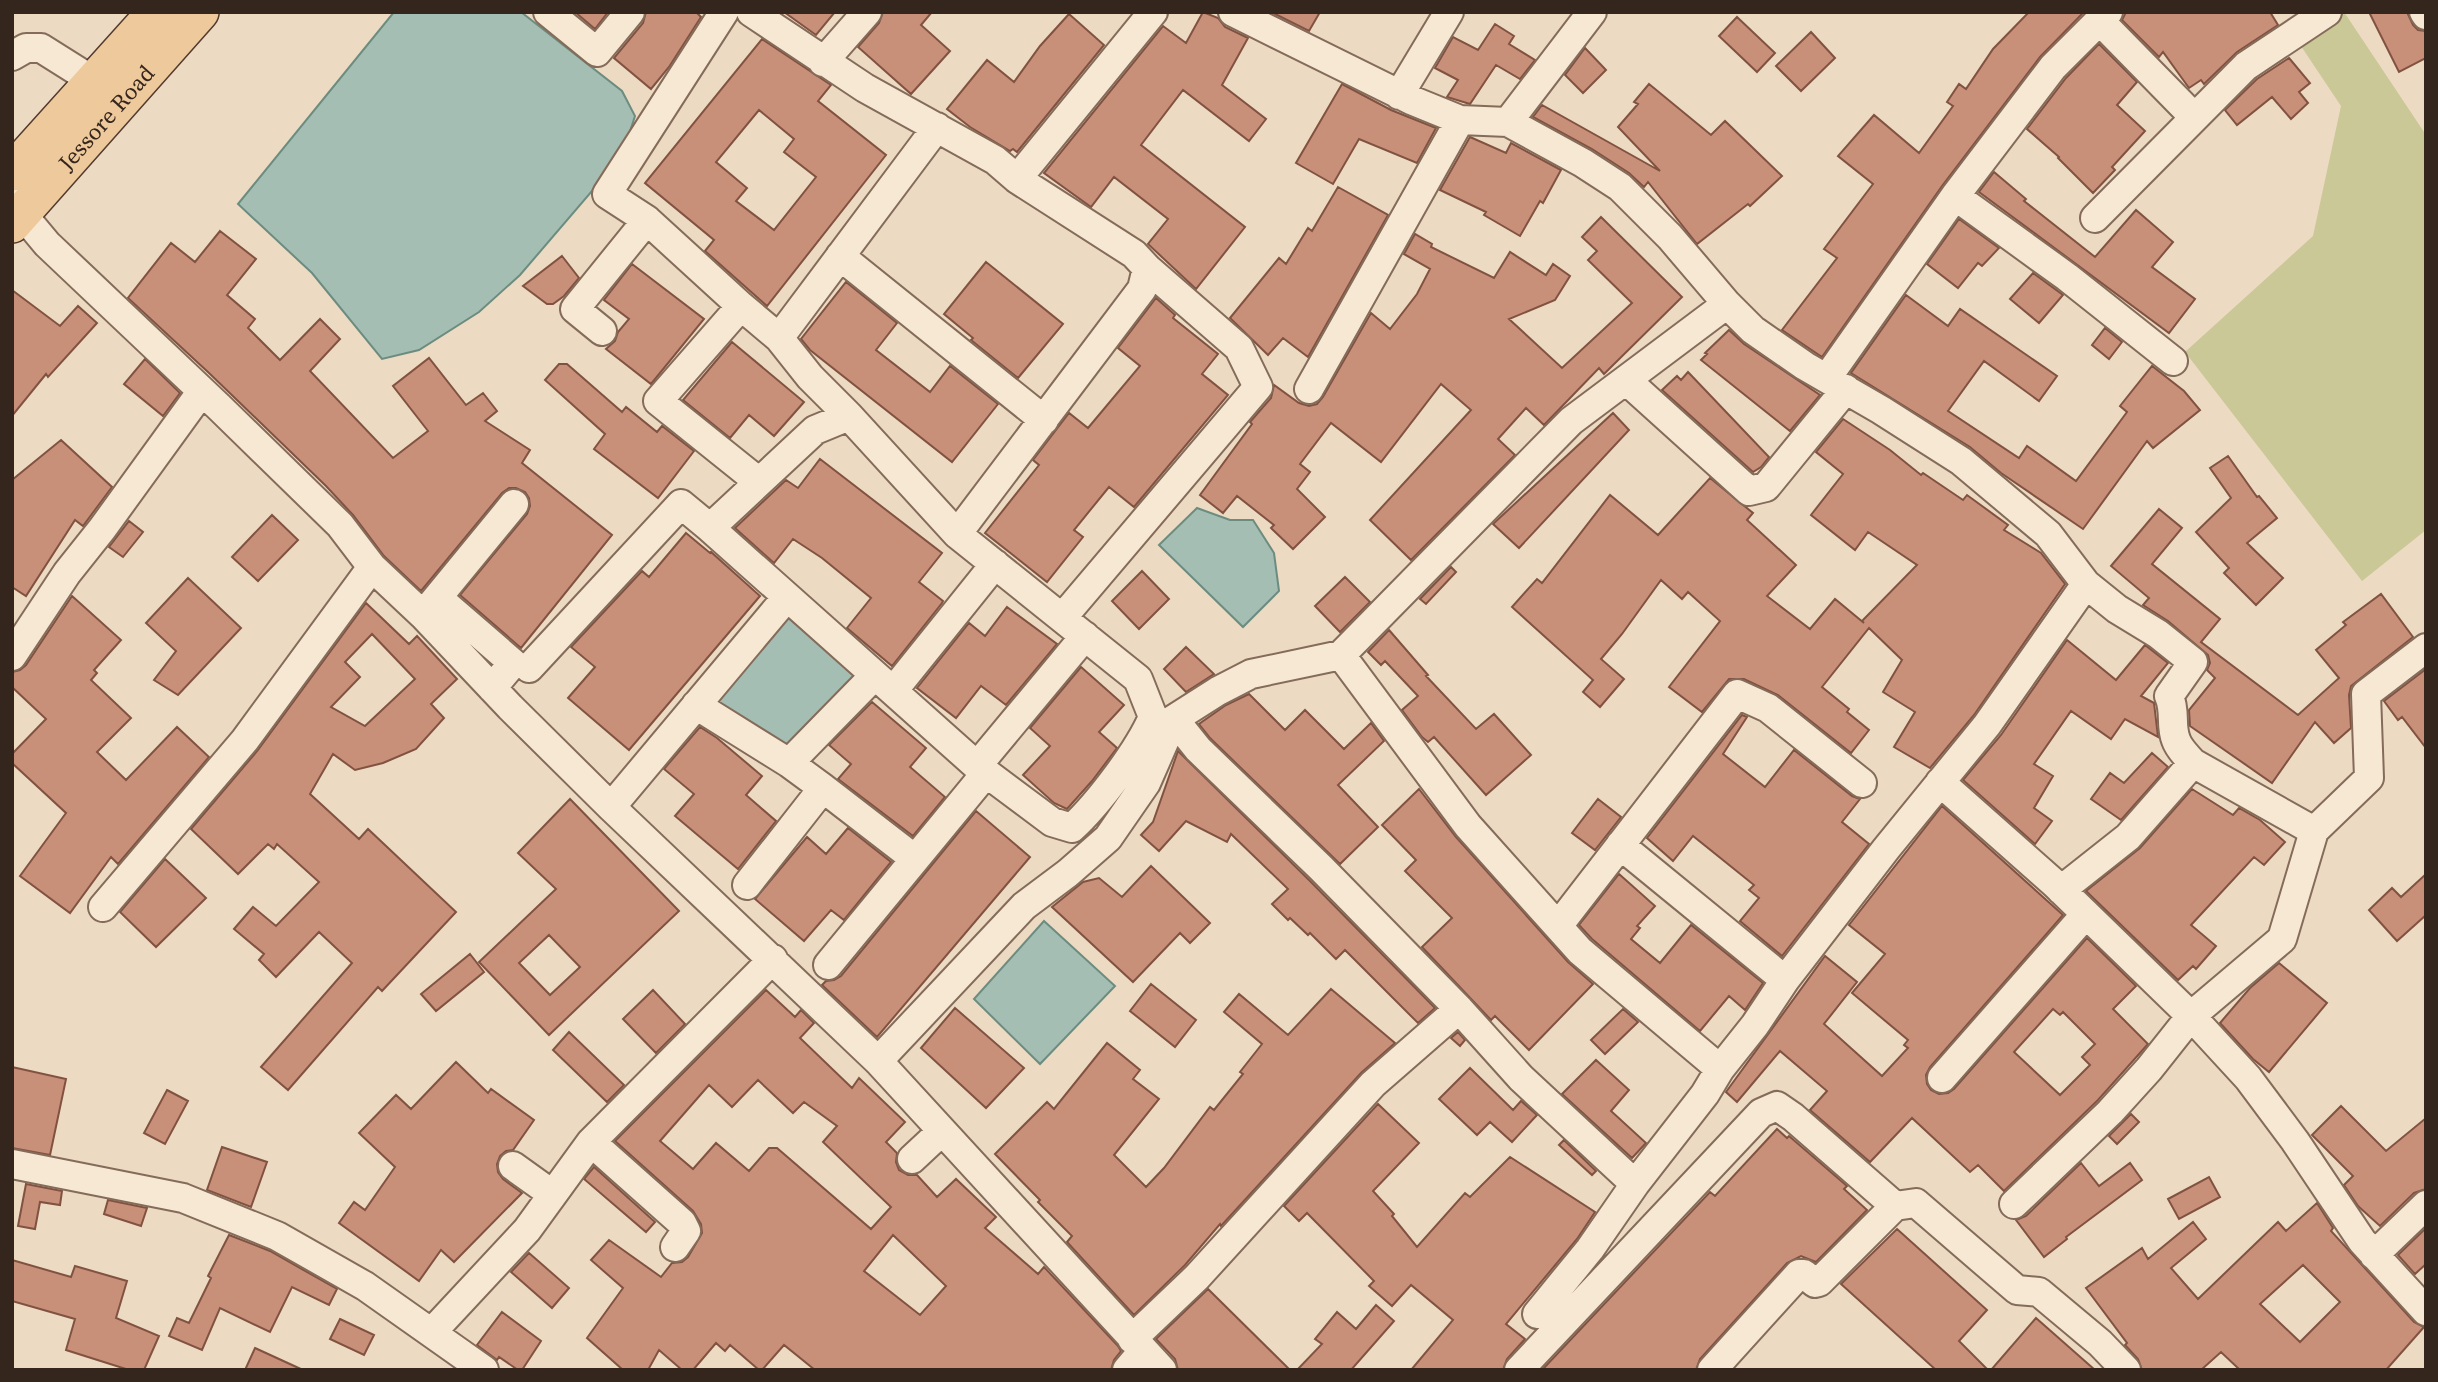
<svg xmlns="http://www.w3.org/2000/svg" width="2438" height="1382" font-family="'Source Serif 4',serif">
	<style>
		.green { fill: #c9c896 }
		.water { fill: #a4beb3; stroke: #6c8c80; stroke-width: 2 }
		.building { fill: #c89079; stroke: #825241; stroke-width: 2; fill-rule: evenodd }
		.lines { fill: none; stroke-linecap: round; stroke-linejoin: round }
		.minor-casing { stroke: #846b5a; stroke-width: 32 }
		.major-casing { stroke: #523a2e; stroke-width: 40 }
		.minor { stroke: #f7e8d4; stroke-width: 28 }
		.major { stroke: #eec99b; stroke-width: 37 }
		.labels { text-anchor: middle; stroke-width: 6; stroke-linejoin: round; paint-order: stroke }
		.street-label { font-size: 23px; fill: #35261d; stroke: #f3e5d1 }
	</style>
	<rect width="100%" height="100%" fill="#ecdac2"/>
	<!-- green -->
	<path class="green" d="M2344,12l82,123v395l-64,51 -177,-229 128,-116 28,-130 -42,-63z"/>
	<!-- water -->
	<path class="water" d="M394,12h127l101,79 13,25 -13,40 -102,119 -41,37 -60,38 -37,9 -70,-86 -74,-69z
		M1197,508l33,12h23l21,33 5,38 -36,36 -84,-82z
		M783,614l81,62 -78,79 -80,-51z
		M1044,921l71,65 -75,78 -66,-65z"/>
	<!-- building -->
	<path class="building" d="M575,12h33l-13,17z
		M646,12h50l5,5 -32,50 -18,22 -37,-31 29,-35z
		M784,12h51l-19,23z
		M883,12h49l-11,13 29,26 -39,43 -53,-47 21,-24z
		M1203,12l15,6 7,9 23,11 -26,47 44,34 -17,22 -66,-51 -42,55 104,82 -49,62 -48,-45 20,-25 -54,-42 -23,30 -47,-34 119,-147 23,17z
		M1271,12h49l-11,19z
		M2029,12l54,1 -43,44 -98,129 -120,171 -40,-27 55,-72 -13,-9 49,-65 -35,-28 36,-41 45,38 34,-47 -6,-4 12,-18 7,5 27,-40z
		M2126,12h144l8,13 -41,27 -33,32 -3,-4 -12,8 -26,-36 -4,5 -37,-37z
		M2369,12h38l6,13 5,5 8,1v27l-27,14z
		M1069,14l35,31 -87,107 -4,-3 -3,2 -40,-24 -23,-18 40,-49 27,22 26,-36z
		M1737,17l38,36 -18,19 -38,-36z
		M1495,24l19,12 -5,8 26,16 -15,19 -24,-14 -26,39 -23,-7 11,-17 -23,-12 18,-31 25,13z
		M1811,32l24,26 -34,33 -25,-25z
		M762,39l69,46 -13,16 68,54 -119,151 -62,-55 9,-11 -69,-57zM759,110l35,29 -10,13 32,25 -42,53 -38,-29 11,-13 -31,-26z
		M2099,44l38,38 -20,23 28,26 -33,36 3,3 -22,23 -35,-35 1,-1 -32,-28 39,-51z
		M1585,48l21,22 -23,23 -18,-18z
		M2289,58l21,25 -11,9 9,11 -17,16 -19,-22 -35,28 -12,-15 32,-31z
		M1342,84l49,26 45,18 -19,35 -58,-24 -26,45 -37,-21z
		M1649,84l62,51 14,-14 57,55 -32,30 -2,-2 -51,40 -49,-62 -4,5 -15,-14 -37,-24 -59,-32 9,-12 118,66 -42,-44 20,-23 -4,-2z
		M1470,137l36,16 5,-10 50,27 -18,33 -3,-2 -20,35 -36,-21 2,-3 -46,-22z
		M1994,172l32,27 -2,2 71,56 41,-47 37,32 -21,25 43,32 -26,34 -190,-141z
		M1338,187l50,28 -80,142 -25,-19 -15,17 -38,-37 49,-60 7,6 22,-36 4,3z
		M1601,217l81,80 -78,77 -5,-6 -55,57 -18,-17 -28,31 17,16 -104,105 -41,-40 101,-110 -30,-26 -60,78 -50,-39 -31,41 10,8 -13,17 28,28 -32,32 -22,-21 3,-3 -37,-29 -14,17 -23,-18 52,-71 -2,-2 21,-24 3,-13 25,18 10,3 8,-2 6,-7 48,-84 19,16 27,-35 13,-25 -26,-15 11,-20 17,10 -1,3 63,31 16,-26 36,23 7,-11 17,12 -15,24 -46,19 53,49 70,-65 -44,-43 9,-9 -15,-14z
		M1959,219l40,29 -17,18 -4,-3 -20,25 -31,-24z
		M220,231l36,28 -29,36 28,24 -7,9 32,32 40,-41 20,20 -30,32 83,87 35,-27 -35,-45 36,-28 37,47 17,-12 14,18 -12,10 45,29 -8,13 90,72 -91,113 -61,-53 67,-81 3,-8 -1,-8 -4,-6 -9,-4h-7l-7,5 -81,98 -37,-35 -31,-41 -27,-29 -117,-113 -81,-75 43,-55 24,19z
		M562,256l17,22 -15,18 -11,8h-6l-24,-18z
		M986,262l77,62 -45,54 -47,-38 2,-2 -29,-24z
		M632,264l72,55 -53,65 -45,-35 9,-8 3,-9 11,-13 -25,-19z
		M2033,273l30,22 -24,28 -29,-24z
		M846,282l51,41 -21,27 54,42 20,-26 48,38 -46,58 -142,-112 -9,-11z
		M12,290l48,36 18,-20 19,17 -49,54 -2,-3 -34,42z
		M1906,295l42,31 12,-17 97,67 -18,25 -55,-40 -36,50 71,47 8,-12 49,35 51,-69 -7,-6 32,-40 32,25 16,19 -47,38 -6,-7 -64,88 -82,-56 -31,-26 -119,-74z
		M1156,298l19,17 -2,3 45,36 -16,20 26,21 -94,112 -25,-20 -35,43 9,7 -36,45 -62,-49 54,-68 -6,-5 36,-47 19,15 52,-62 -22,-18z
		M2105,328l17,14 -13,17 -17,-14z
		M1729,330l15,14 76,51 -30,36 -89,-71 6,-6 -2,-1z
		M732,342l72,60 -30,34 -25,-21 -19,23 -47,-38z
		M145,359l35,34 -17,23 -39,-32z
		M559,364h8l55,48 4,-5 31,25 5,-6 32,25 -36,47 -64,-49 11,-15 -60,-54z
		M1688,372l81,85 -8,10 -8,5 -91,-82 15,-14 4,4z
		M1613,413l16,17 -110,118 -26,-24z
		M1843,419l47,31 31,25 2,-2 40,27 4,-5 41,30 -4,5 37,23 24,31 -91,131 -44,53 -36,-21 21,-35 -32,-20 19,-32 -33,-32 -47,59 27,22 -2,3 22,18 -18,23 -73,-58 -34,-16h-15l-27,33 -33,-25 51,-66 -32,-29 -6,7 -21,-19 -39,54 -21,25 23,20 -24,28 -17,-15 10,-12 -81,-73 25,-28 5,4 68,-88 48,40 52,-57 43,35 -6,7 49,45 -29,31 43,33 25,-30 29,24 -2,-2 55,-56 -49,-33 -13,18 -44,-35 32,-41 -27,-22z
		M61,440l51,47 -29,39 -8,-6 -49,76 -14,-9v-107z
		M2228,456l29,41 2,-1 18,22 -30,25 36,35 -27,27 -32,-32 5,-5 -33,-36 35,-34 -21,-30z
		M820,459l122,94 -23,29 24,19 -1,2 -50,63 -45,-38 24,-30 -49,-40 -29,-19 -19,24 -39,-35 51,-48 12,8z
		M2159,509l23,19 -30,36 68,55 -19,23 97,73 41,-37 -23,-28 30,-25 -3,-3 38,-28 32,43 -62,49 -2,9 2,33 -17,15 -19,-21 -43,61 -82,-57 -1,-16 26,-32 -8,-8 3,-7 -2,-8 -40,-34 -25,-16 6,-7 -38,-32z
		M272,515l26,25 -40,41 -26,-24z
		M129,521l14,11 -20,25 -14,-10z
		M686,533l24,20 1,-1 49,44 -131,154 -61,-52 27,-31 -24,-20 71,-76 7,6z
		M1451,567l5,5 -30,32 -6,-5z
		M1142,571l27,28 -30,30 -27,-28z
		M1345,577l25,25 -30,30 -25,-26z
		M188,578l53,50 -63,67 -24,-15 22,-29 -30,-28z
		M72,596l49,44 -27,30 3,3 -6,7 40,38 -34,34 29,28 51,-53 32,30 -91,107 -7,-7 -41,56 -50,-37 46,-63 -54,-50v-9l34,-35 -34,-32v-15l8,-2 6,-5z
		M366,603l43,41 8,-8 40,43 -26,25 13,14 -28,31 -33,14 -28,7 -22,-16 -23,40 49,45 9,-10 88,83 -74,79 -4,-4 -90,103 -27,-23 91,-104 -33,-31 -43,45 -17,-17 5,-6 -30,-25 19,-22 23,19 43,-44 -42,-38 -3,5 -6,-5 -30,30 -47,-45 67,-79zM372,634l43,45 -50,47 -34,-19 29,-30 -15,-15z
		M1007,607l50,37 -51,61 -25,-19 -25,32 -39,-30 52,-65 16,13z
		M1389,630l39,45 -2,1 50,53 18,-15 37,41 -45,40 -52,-58 -6,5 -6,-5 -20,-27 16,-14 -33,-35 -4,4 -13,-13z
		M2067,640l49,40 29,-35 23,18 -27,33 13,7 4,34 -33,-18 -14,20 -40,-28 -37,53 19,12 -19,32 18,13 -17,23 -72,-64 38,-45z
		M1186,647l28,27 -28,18 -22,-23z
		M1081,667l43,38 -25,27 18,16 -25,33 -25,28 -13,-6 -31,-28 27,-29 -20,-18z
		M2426,669v79l-24,-31 -4,3 -14,-19z
		M1249,694l36,36 20,-20 39,39 27,-26 13,18 -46,44 40,42 -38,37 -130,-126 -11,-14 27,-19z
		M872,702l54,46 -16,19 35,30 -32,39 -75,-57 13,-15 -22,-19z
		M1742,715l5,2 -24,37 42,33 29,-37 58,46 8,3 -18,23 27,22 -87,112 -42,-35 19,-23 -10,-8 5,-5 -61,-49 -20,25 -26,-23z
		M700,727l17,11 45,38 -16,19 30,26 -38,48 -63,-53 19,-22 -30,-25z
		M1178,751l131,129 126,128 -17,15 -73,-73 -9,9 -26,-26 -2,2 -18,-17 -2,2 -16,-16 16,-15 -57,-55 -4,8 -41,-21 -27,30 -18,-16 12,-13z
		M2152,753l16,14 -47,53 -30,-21 19,-26 14,10z
		M1419,789l37,48 112,125 25,22 -64,66 -34,-34 -4,4 -69,-73 30,-29 -47,-47 11,-11 -34,-35z
		M2192,789l41,26 6,-7 21,12 25,22 -21,23 -10,-8 -63,68 25,21 -20,23 -3,-3 -15,14 -92,-89 54,-43z
		M570,799l109,112 -130,124 -70,-73 77,-73 -38,-36zM549,935l31,32 -30,28 -31,-32z
		M1598,799l23,18 -26,33 -23,-17z
		M1942,806l121,109 -133,152 -4,8 1,9 4,6 8,4 9,-1 6,-4 133,-151 49,48 -23,23 35,35 -50,56 -94,91 -26,-26 -8,7 -58,-54 -42,44 -60,-52 17,-19 -47,-40 -43,51 -11,-10 99,-136 32,26 -33,42 58,52 26,-28 -4,-3 4,-5 -56,-47 33,-39 -36,-29zM2053,1009l7,6 3,-3 32,32 -13,13 8,8 -30,30 -46,-43z
		M976,811l54,46 -153,180 -55,-52 4,-4 8,-1 7,-4z
		M848,828l43,34 -47,58 -13,-10 -27,31 -49,-42 52,-62 19,17z
		M165,859l41,39 -50,49 -36,-35z
		M1151,866l59,57 -20,20 -10,-10 -47,49 -81,-75 31,-25 16,-4 23,19z
		M1619,874l36,32 -18,20 3,2 -9,11 29,24 31,-38 72,58 -18,27 -16,-14 -29,35 -108,-92 -13,-14z
		M2426,874v41l-29,26 -28,-31 23,-22 9,9z
		M470,954l14,18 -48,39 -15,-17z
		M2279,963l48,40 -58,69 -16,-13 -33,-36 30,-35z
		M1151,984l45,36 -21,27 -45,-36z
		M1331,989l64,54 -34,30 -140,153 -1,-2 -35,41 -51,50 -67,-73 5,-6 -34,-34 2,-2 -45,-46 52,-52 7,7 53,-66 33,27 -7,9 26,20 -45,56 32,32 18,-19 46,-61 4,3 29,-36 -3,-2 22,-28 -38,-32 15,-18 49,41z
		M653,990l32,34 -29,29 -33,-34z
		M766,990l29,27 6,-7 13,13 -14,15 52,50 7,-10 46,44 -19,20 11,11 -1,9 3,8 9,5h9l20,22 19,-18 40,38 -11,11 53,46 6,-7 74,79 3,5 -7,9 -3,10h-296l-31,-25 -22,25h-3l-29,-25 -5,6 -9,-8 -23,27h-11l-23,-20 -11,20h-25l-36,-32 36,-50 -32,-28 18,-20 52,37 11,-14 10,-1 6,-5 14,-24 -1,-9 -8,-13 -78,-70zM758,1080l35,33 11,-11 33,24 -14,16 68,65 -20,22 -94,-81h-8l-20,23 -33,-28 -23,26 -33,-28 49,-56 23,22zM893,1235l53,51 -26,29 -56,-44z
		M955,1008l69,60 -38,40 -65,-60z
		M1623,1009l15,13 -33,32 -14,-14z
		M569,1032l55,53 -17,17 -54,-52z
		M1458,1032l7,8 -5,6 -9,-8z
		M1596,1060l33,30 -18,21 35,32 -14,15 -70,-64z
		M456,1062l32,31 3,-4 43,31 -21,30 -7,1 -6,5 -3,8 1,8 5,7 19,14 -68,69 -13,-12 -22,31 -80,-58 15,-21 11,8 30,-43 -36,-34 37,-38 15,14z
		M12,1067l54,12 -16,76 -38,-7z
		M1470,1068l43,42 8,-9 16,14 -25,27 -22,-20 -13,13 -38,-36z
		M167,1090l21,11 -23,43 -21,-11z
		M1378,1104l41,39 -46,48 21,23 -2,2 25,31 48,-54 5,4 40,-40 85,55 -18,27 -71,85 19,15 -18,20 -4,11h-92l42,-50 -42,-35 -19,21 -23,-20 5,-5 -67,-68 -8,8 -15,-15z
		M2341,1106l45,45 40,-33v71l-12,4 -34,33 -22,-20 -14,-21 9,-9 -41,-41z
		M2131,1114l8,8 -22,22 -8,-8z
		M1777,1129l10,9 2,-2 58,50 -3,3 23,21 -51,52 -15,-6 -14,7 -87,96 -4,11h-154l168,-178 5,4z
		M1564,1140l32,31 -4,4 -33,-30z
		M222,1147l45,15 -16,45 -44,-17z
		M2081,1163l18,23 31,-23 12,17 -76,57 1,2 -23,18 -28,-37 10,-4z
		M594,1167l61,55 -9,10 -62,-53z
		M2209,1177l11,20 -41,22 -11,-20z
		M26,1184l36,7 -2,14 -20,-3 -5,27 -17,-3z
		M108,1200l39,8 -6,18 -37,-12z
		M2317,1203l16,25 -2,3 83,91 10,5 -38,43h-146l-19,-18 -20,18h-59l-4,-11 -13,-14 2,-2 -41,-55 56,-40 6,11 45,-37 13,17 -35,29 27,31 80,-77 8,9zM2303,1265l37,37 -40,40 -40,-38z
		M2426,1228v36l-11,10 -17,-19z
		M1897,1229l90,81 -28,31 29,29h-52l-95,-86z
		M229,1235l41,16 67,38 -8,16 -37,-18 -22,45 -50,-24 -18,42 -33,-14 8,-18 12,5 22,-45 -3,-2z
		M529,1253l40,35 -17,20 -41,-36z
		M12,1260l59,17 4,-11 52,15 -11,37 43,18 -15,34h-15l-63,-20 9,-31 -63,-18z
		M1208,1289l82,81h-112l-3,-11 -19,-20z
		M1376,1305l18,16 -43,49h-54l25,-26 -7,-5 22,-27 19,17z
		M502,1312l39,29 -19,29h-4l-19,-13 -2,3 -20,-15z
		M2036,1318l59,52h-104z
		M340,1319l34,16 -10,20 -34,-16z
		M255,1348l48,22h-58z"/>
	<g class="lines">
		<defs>
			<path id="minor" d="M548,12l49,40 33,-40
				M751,12l114,76 130,72 22,19 117,75 13,14 -5,21 -185,245 181,145 15,38c-14,33 -55,87 -81,111l-20,-6 -75,-56 -267,-238 105,-98 34,-14 108,118
				M1233,12l178,88 49,20 48,2 75,41 37,24 50,50 57,67 26,26 52,36 76,44 80,51 87,73 38,50 31,25 41,25 35,28 -24,34c7,16 1,29 7,44 3,9 11,16 17,23l-65,74 -67,53
				M2424,12l2,3
				M2099,20l95,97
				M12,56l14,-8h15l54,34
				M823,62l44,-50
				M1399,95l50,-83
				M1508,122l84,-110
				M1017,179l136,-167
				M1955,196l112,81 106,84
				M12,202l35,42 172,163 121,118 32,42 51,48 87,92 101,100 267,254 284,309
				M2095,218l151,-152 81,-54
				M647,220l-40,-26 117,-182
				M840,256l204,164
				M741,306l-83,95 101,81
				M602,331l-27,-22 72,-89 94,86 38,32
				M1827,378l128,-182 98,-129 55,-55
				M1626,380l123,111 17,-4 80,-98
				M1309,389l151,-269
				M849,416l-39,-39 -31,-39 158,-211
				M438,598l75,65 -21,25
				M423,615l91,-111
				M1062,618l196,-231 -19,-39 -92,-80
				M12,656l55,-83 35,-44 100,-138
				M529,668l152,-164 29,24
				M893,691l102,-127
				M696,705l93,58 34,25 -76,97
				M1174,719l24,30 123,119 138,141 62,69 114,106
				M789,763l86,-88
				M2193,763l121,68
				M977,766l108,-130
				M1940,782l114,101 137,133 57,62 47,63 67,100 64,70
				M823,788l92,71
				M611,807l176,-210
				M1620,845l165,135
				M103,907l142,-167 127,-173
				M1558,926l179,-232 31,14 94,75
				M828,965l158,-192
				M878,1061l146,-155 44,-33 40,-35 38,-55 28,-64 44,-28 33,-17 90,-19
				M1720,1069l-140,-118 -112,-125 -127,-171 230,-234 156,-117
				M1942,1078l144,-164
				M591,1142l91,81 4,8 -11,16
				M912,1159l30,-28
				M12,1164l171,34 94,38 88,50 119,84
				M513,1166l39,28
				M2014,1204l96,-92 39,-43 42,-53 91,-77 32,-108 55,-53 -3,-84 60,-46
				M2374,1255l52,-50
				M1537,1314l53,-65 45,-65 70,-90 15,-25 35,-44 30,-45 101,-131 101,-124 99,-141
				M432,1332l95,-102 64,-88 182,-183
				M1132,1339l65,-62 176,-193 86,-75
				M1127,1370l16,-19
				M1519,1370l242,-257 16,-7 16,11 102,89 21,-3 101,87 22,2 61,51 26,27
				M1712,1370l87,-96h5l11,9 4,-1 76,-76"/>
			<g id="major">
				<path d="M12,172l144,-160"/>
				<path id="s1" d="M12,224l188,-212"/>
			</g>
		</defs>
		<!-- minor casing -->
		<use href="#minor" class="minor-casing"/>
		<!-- major casing -->
		<use href="#major" class="major-casing"/>
		<!-- minor -->
		<use href="#minor" class="minor"/>
		<!-- major -->
		<use href="#major" class="major"/>
	</g>
	<g class="labels">
		<!-- street labels -->
		<g class="street-label">
			<text dy="8" stroke="none"><textPath href="#s1" startOffset="142">Jessore Road</textPath></text>
		</g>
	</g>
	<!-- border -->
	<rect width="2438" height="1382" fill="none" stroke="#35261d" stroke-width="28"/>
</svg>
